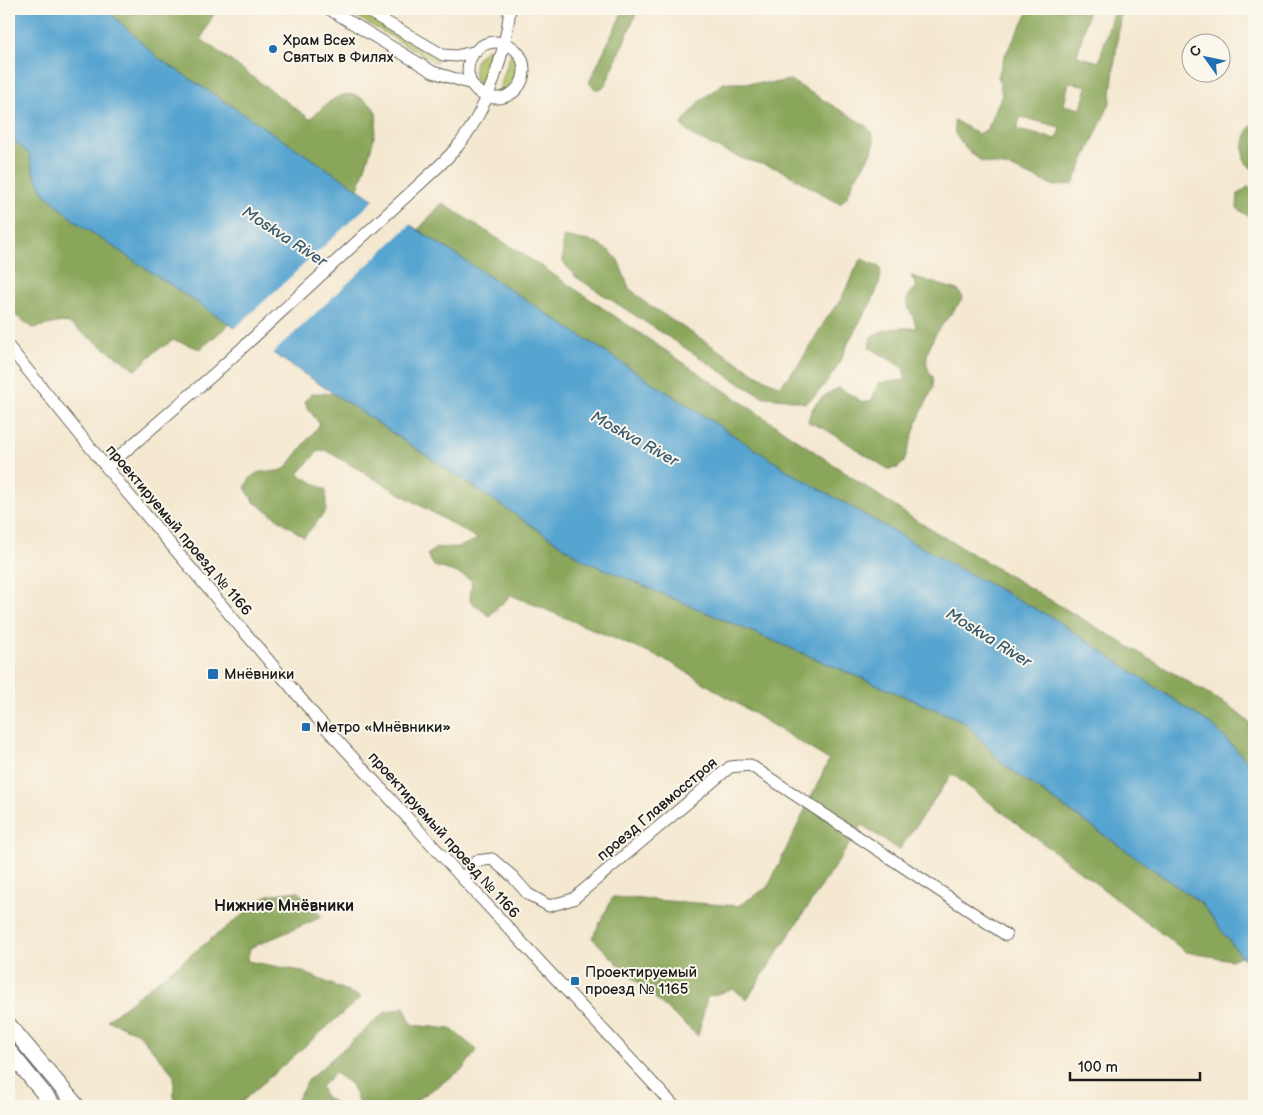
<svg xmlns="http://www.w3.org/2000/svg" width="1263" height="1115" font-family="'Balsamiq Sans',sans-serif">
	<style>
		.green { fill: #aec064; stroke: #656e40 }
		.forest { fill: #8aa65a; stroke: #53613b; fill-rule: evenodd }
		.water { fill: #57a4d0; stroke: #3a6076 }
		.pier { fill: #f4e8d0 }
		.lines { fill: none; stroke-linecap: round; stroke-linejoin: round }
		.minor-casing { stroke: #68635b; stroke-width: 13 }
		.major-casing { stroke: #68635b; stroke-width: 17 }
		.minor { stroke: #fff; stroke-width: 11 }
		.major { stroke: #fff; stroke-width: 15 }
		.poi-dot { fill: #1f6fb2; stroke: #fbf7ec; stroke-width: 2 }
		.labels { text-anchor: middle; stroke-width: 4; stroke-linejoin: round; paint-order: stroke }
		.poi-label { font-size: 15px; fill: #1c1c1c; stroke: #fbf7ec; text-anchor: start }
		.street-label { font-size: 15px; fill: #1c1c1c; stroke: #fbf7ec }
		.water-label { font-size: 16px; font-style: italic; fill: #37596d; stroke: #fbf7ec }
		.neighbourhood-label { font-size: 16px; font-weight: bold; fill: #1c1c1c; stroke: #fbf7ec }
	</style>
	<rect width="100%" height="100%" fill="#fbf7ec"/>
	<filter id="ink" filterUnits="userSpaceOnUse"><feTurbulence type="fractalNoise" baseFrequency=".02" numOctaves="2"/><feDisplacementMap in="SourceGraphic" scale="10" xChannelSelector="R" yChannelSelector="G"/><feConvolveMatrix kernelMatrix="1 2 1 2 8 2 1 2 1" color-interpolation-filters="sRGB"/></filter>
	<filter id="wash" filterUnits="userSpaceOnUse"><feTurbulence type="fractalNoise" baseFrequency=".0096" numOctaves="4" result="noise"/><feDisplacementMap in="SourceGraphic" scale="20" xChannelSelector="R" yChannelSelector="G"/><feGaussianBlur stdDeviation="1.12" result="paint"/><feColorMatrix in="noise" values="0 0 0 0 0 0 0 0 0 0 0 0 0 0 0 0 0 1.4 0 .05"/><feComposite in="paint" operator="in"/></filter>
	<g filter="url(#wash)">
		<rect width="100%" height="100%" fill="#f4e8d0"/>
		<!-- green -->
		<path class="green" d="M344,9h11l84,49 -3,5z
			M493,48l-12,39c-13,-15 -7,-35 12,-39z
			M511,53c14,15 7,35 -13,40z"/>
		<!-- forest -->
		<path class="forest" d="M106,9h110l-15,30 109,80c15,-13 32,-34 53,-20 5,3 11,8 13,14 4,16 -13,59 -18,76l-200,-131z
			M624,9h14l-33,77 -3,3 -5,1 -7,-6v-4z
			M1030,9h59l-12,47 22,6 15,-53h7l-11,94 -37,81 -18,2 -46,-19 -27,-5 -16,-13 -11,-15 -1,-14 25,14 8,-5 15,-34 -4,-19 7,-21zM1069,82l18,4 -6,23 -17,-4zM1020,117l40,10 -3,12 -40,-9z
			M790,80l75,45 7,7 2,10 -2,10 -18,28 -7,17 -7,7 -61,-35 -38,-11 -45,-20 -15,-13 18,-23 24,-19h50z
			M1254,123v48l-10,-10c-1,-17 -1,-26 10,-38z
			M9,136l20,18 4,17 11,22 32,29 154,102 -30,25 -26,-9 -17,10 -21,20 -66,-46 -8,-2 -29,6 -24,-17z
			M1249,186l5,5v30l-17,-13 1,-14z
			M442,203l99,63 371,252 317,188 25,20v42l-41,-42 -162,-109 -100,-53 -161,-92 -372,-242z
			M563,236l31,6 17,10 7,8 11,28 18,16 112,72 21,10 19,-22 29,-48 12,-15 19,-39 3,-3 18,8c5,20 -18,49 -27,67 -8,14 -12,28 -21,41 -8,11 -16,21 -27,28l-18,-4 -23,-2 -22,-12 -166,-108 -13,-15z
			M911,276l40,12 8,3 4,7c-14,20 -51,55 -30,79v11l-16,34 -13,40 -6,6 -10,1 -63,-40 -17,-7c2,-17 16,-28 31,-34l24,14 9,-2 6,-17 28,-3 -3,-12 -34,-21 2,-10c14,-10 29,-9 45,-9 -2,-18 -20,-25 1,-41z
			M318,393l16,1 251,167 380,161 39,43 197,138 40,53 -10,4 -45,-8 -234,-178 -53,76 -37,-25 -115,174 -14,-10 -26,8 -9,39 -69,-61 -37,-37 21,-41 125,9 30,-19 61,-127 -159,-98 -159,-67 -22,21 -19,-15 2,-21 -17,-8 -21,-6 -7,-11 9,-7 23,-1 19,-8 -153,-89 -8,2 -19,22 28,16v21l-22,26 -50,-35 -9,-14c9,-24 22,-12 40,-19l35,-45 -13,-16 -2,-7 6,-7z
			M298,891l24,26 -72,31 -3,13 54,10 60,26 -124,109h-63v-31l-36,-42 -31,-13 161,-125z
			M404,1007l8,18 39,4 26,21 -14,19 -55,37h-48l-9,-22 -16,-11 -14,14 4,10 16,9h-48l16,-27 75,-66z"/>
		<!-- water -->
		<path class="water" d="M9,9h97l52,49 200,131 60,41 372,242 161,92 100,53 162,109 41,42v189l-4,6 -9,-7 -40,-53 -197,-138 -39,-43 -380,-161 -509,-339 -32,-29 -11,-22 -4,-17 -20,-18z"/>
		<!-- pier -->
		<path class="pier" d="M376,198l36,25 -141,132 -38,-25z"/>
	</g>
	<g filter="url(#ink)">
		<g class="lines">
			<defs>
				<path id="minor" d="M329,9l104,63 39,12
					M364,9l79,46 13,1 21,-5
					M468 70a28 28 0 1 1 56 0a28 28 0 1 1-56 0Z
					M9,347l115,142 193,229 146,161 211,227
					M107,467l107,-93 210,-194c11,-10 23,-21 33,-33 30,-36 48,-92 53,-138
					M463,879l13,-18 16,-2 21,18 15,17 21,12 24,-7 157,-132 20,-2 256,170"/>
				<path id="major" d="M9,1025l68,81
					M9,1051l45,55"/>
			</defs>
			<!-- minor casing -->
			<use href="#minor" class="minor-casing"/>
			<!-- major casing -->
			<use href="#major" class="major-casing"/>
			<!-- minor -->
			<use href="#minor" class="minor"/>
			<!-- major -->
			<use href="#major" class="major"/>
		</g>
	</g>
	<!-- markers -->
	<g class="poi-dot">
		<circle cx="273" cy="49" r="5"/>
		<rect x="207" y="668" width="12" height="12" rx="2.5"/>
		<rect x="301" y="722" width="10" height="10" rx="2.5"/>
		<rect x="570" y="976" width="10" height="10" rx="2.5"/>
	</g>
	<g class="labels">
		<!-- poi labels -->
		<g class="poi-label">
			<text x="283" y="45">Храм Всех<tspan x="283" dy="17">Святых в Филях</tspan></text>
			<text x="224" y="679">Мнёвники</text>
			<text x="316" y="732">Метро «Мнёвники»</text>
			<text x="585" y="977">Проектируемый<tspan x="585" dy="17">проезд № 1165</tspan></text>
		</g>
		<!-- street labels -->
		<g class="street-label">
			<text transform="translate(179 530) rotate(50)" y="5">проектируемый проезд № 1166</text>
			<text transform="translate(657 809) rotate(-40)" y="5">проезд Главмосстроя</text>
			<text transform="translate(444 835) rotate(48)" y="5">проектируемый проезд № 1166</text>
		</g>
		<!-- water labels -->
		<g class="water-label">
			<text transform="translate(285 236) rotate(33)" y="6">Moskva River</text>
			<text transform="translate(635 438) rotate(29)" y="6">Moskva River</text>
			<text transform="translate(989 637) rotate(32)" y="6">Moskva River</text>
		</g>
		<!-- neighbourhood labels -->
		<g class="neighbourhood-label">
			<text x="284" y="911">Нижние Мнёвники</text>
		</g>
	</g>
	<!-- margin -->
	<rect width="1263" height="1115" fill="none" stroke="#fbf7ec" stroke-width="30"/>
	<!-- north arrow -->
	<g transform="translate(1206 58) rotate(303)"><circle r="24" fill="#fbf7ec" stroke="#a29f99"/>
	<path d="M0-4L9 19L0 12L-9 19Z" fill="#1f6fb2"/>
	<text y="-8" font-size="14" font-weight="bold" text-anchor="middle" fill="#1c1c1c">С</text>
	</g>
	<!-- scale -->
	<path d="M1070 1072v8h130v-8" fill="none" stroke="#1c1c1c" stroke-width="2.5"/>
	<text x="1078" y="1072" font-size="15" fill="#1c1c1c" stroke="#fbf7ec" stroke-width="4" paint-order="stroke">100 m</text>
</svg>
